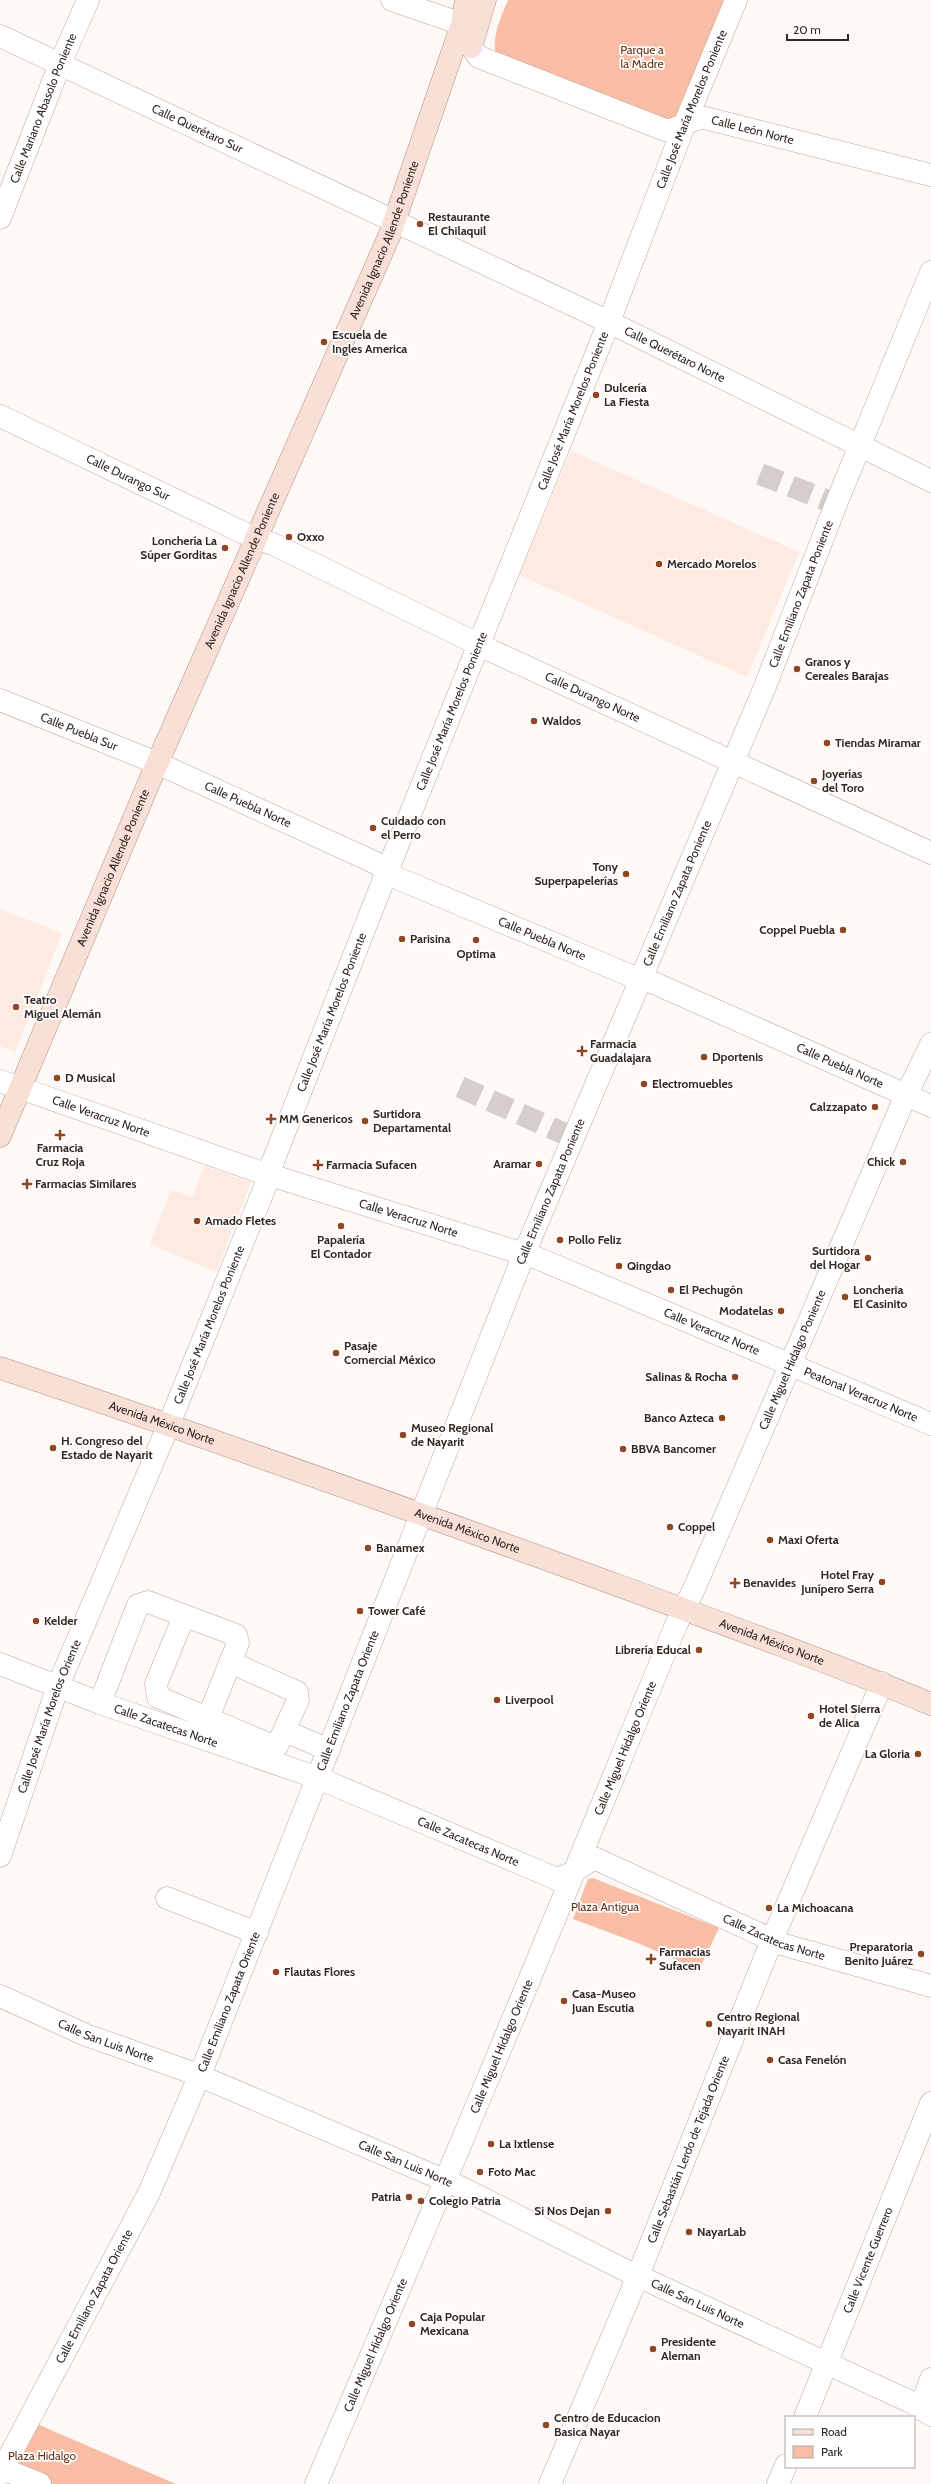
<svg xmlns="http://www.w3.org/2000/svg" width="931" height="2484" font-family="Cabin,sans-serif">
	<style>
		.built { fill: #ffeae1 }
		.green { fill: #f8bda4 }
		.lines { fill: none; stroke-linecap: round; stroke-linejoin: round }
		.minor-tunnel { stroke: #d5cecc; stroke-width: 22; stroke-dasharray: 22 11; stroke-linecap: butt }
		.minor-casing { stroke: #bfa69b; stroke-width: 23 }
		.major-casing { stroke: #af9387; stroke-width: 23 }
		.minor { stroke: #fff; stroke-width: 22 }
		.major { stroke: #f8e0d7; stroke-width: 22 }
		.poi-dot { fill: #8e4624; stroke: #fff; stroke-width: 1.5 }
		.labels { text-anchor: middle; stroke-width: 3.5; stroke-linejoin: round; paint-order: stroke }
		.park-label { font-size: 12px; fill: #6b3319; stroke: #fff }
		.street-label { font-size: 12px; fill: #322824; stroke: #fff }
		.poi-label { font-size: 12px; font-weight: bold; fill: #322824; stroke: #fff; text-anchor: start }
	</style>
	<rect width="100%" height="100%" fill="#fef8f6"/>
	<!-- built -->
	<path class="built" d="M571,451l228,101 -52,125 -228,-102z
		M0,909l62,24 -47,119 -15,-6z
		M204,1166l47,16 -35,90 -66,-28 21,-54 22,7z"/>
	<!-- green -->
	<path class="green" d="M508,0h217l-48,118 -8,5 -174,-71c-2,-19 6,-35 13,-52z
		M593,1878l126,50 -20,42 -59,-26 -67,-25 15,-40z
		M30,2421l146,63h-137l-35,-15z"/>
	<g class="lines">
		<!-- minor-tunnel -->
		<path class="minor-tunnel" d="M760,474l76,30
			M460,1087l114,51"/>
		<defs>
			<g id="minor">
				<path d="M392,0l70,24"/>
				<path id="s1" d="M0,36l609,286 322,159"/>
				<path id="s2" d="M471,47l8,10 186,73c15,1 25,-13 40,-12l226,57"/>
				<path id="s3" d="M0,218l60,-154 28,-64"/>
				<path id="s4" d="M0,416l244,117 31,12 217,106 439,202"/>
				<path id="s5" d="M0,700l157,63 219,100 11,9 10,6 232,97 25,8 277,123"/>
				<path id="s6" d="M0,1081l260,91 277,86 394,166"/>
				<path d="M184,1616l-28,68 2,13 115,49h4l21,-46 -1,-8 -67,-30"/>
				<path id="s7" d="M0,1664l100,39 218,75 239,101 15,-6 22,-15 187,86 150,42"/>
				<path d="M100,1703l38,-98 10,-3 88,33 2,8 -30,75"/>
				<path d="M285,1731l44,19"/>
				<path id="s8" d="M0,1856l58,-170 111,-262 98,-242 5,-18 112,-285 225,-557 76,-199 51,-123"/>
				<path d="M167,1898l90,35"/>
				<path id="s9" d="M0,1996l86,39 107,38 265,113 169,85 286,132 18,12"/>
				<path d="M920,2409l11,-30"/>
				<path id="s10" d="M805,2417l126,-314"/>
				<path d="M3,2469l37,15"/>
				<path id="s11" d="M0,2474l149,-281 55,-128 320,-811 240,-565 72,-185 95,-232"/>
				<path id="s12" d="M316,2484c123,-285 242,-572 360,-859l18,-36 209,-487 28,-58"/>
				<path id="s13" d="M550,2484l85,-201 137,-343 110,-257"/>
				<path d="M778,2484l8,-19"/>
			</g>
			<g id="major">
				<path d="M471,47l14,-47"/>
				<path id="s14" d="M0,1136l153,-363 237,-539 72,-210 4,-24"/>
				<path id="s15" d="M0,1368c181,60 360,124 540,189 131,48 262,94 391,147"/>
			</g>
		</defs>
		<!-- minor casing -->
		<use href="#minor" class="minor-casing"/>
		<!-- major casing -->
		<use href="#major" class="major-casing"/>
		<!-- minor -->
		<use href="#minor" class="minor"/>
		<!-- major -->
		<use href="#major" class="major"/>
	</g>
	<!-- markers -->
	<g class="poi-dot">
		<circle cx="420" cy="224" r="4"/>
		<circle cx="324" cy="342" r="4"/>
		<circle cx="596" cy="395" r="4"/>
		<circle cx="289" cy="537" r="4"/>
		<circle cx="225" cy="548" r="4"/>
		<circle cx="659" cy="564" r="4"/>
		<circle cx="797" cy="669" r="4"/>
		<circle cx="534" cy="721" r="4"/>
		<circle cx="827" cy="743" r="4"/>
		<circle cx="814" cy="781" r="4"/>
		<circle cx="373" cy="828" r="4"/>
		<circle cx="626" cy="874" r="4"/>
		<circle cx="843" cy="930" r="4"/>
		<circle cx="402" cy="939" r="4"/>
		<circle cx="476" cy="940" r="4"/>
		<circle cx="16" cy="1007" r="4"/>
		<path d="M580 1045h4v4h4v4h-4v4h-4v-4h-4v-4h4z"/>
		<circle cx="704" cy="1057" r="4"/>
		<circle cx="57" cy="1078" r="4"/>
		<circle cx="644" cy="1084" r="4"/>
		<circle cx="875" cy="1107" r="4"/>
		<path d="M269 1113h4v4h4v4h-4v4h-4v-4h-4v-4h4z"/>
		<circle cx="365" cy="1121" r="4"/>
		<path d="M58 1129h4v4h4v4h-4v4h-4v-4h-4v-4h4z"/>
		<circle cx="903" cy="1162" r="4"/>
		<circle cx="539" cy="1164" r="4"/>
		<path d="M316 1159h4v4h4v4h-4v4h-4v-4h-4v-4h4z"/>
		<path d="M25 1178h4v4h4v4h-4v4h-4v-4h-4v-4h4z"/>
		<circle cx="197" cy="1221" r="4"/>
		<circle cx="341" cy="1226" r="4"/>
		<circle cx="560" cy="1240" r="4"/>
		<circle cx="868" cy="1258" r="4"/>
		<circle cx="619" cy="1266" r="4"/>
		<circle cx="671" cy="1290" r="4"/>
		<circle cx="845" cy="1297" r="4"/>
		<circle cx="781" cy="1311" r="4"/>
		<circle cx="336" cy="1353" r="4"/>
		<circle cx="735" cy="1377" r="4"/>
		<circle cx="722" cy="1418" r="4"/>
		<circle cx="403" cy="1435" r="4"/>
		<circle cx="53" cy="1448" r="4"/>
		<circle cx="623" cy="1449" r="4"/>
		<circle cx="670" cy="1527" r="4"/>
		<circle cx="770" cy="1540" r="4"/>
		<circle cx="368" cy="1548" r="4"/>
		<circle cx="882" cy="1582" r="4"/>
		<path d="M733 1577h4v4h4v4h-4v4h-4v-4h-4v-4h4z"/>
		<circle cx="360" cy="1611" r="4"/>
		<circle cx="36" cy="1621" r="4"/>
		<circle cx="699" cy="1650" r="4"/>
		<circle cx="497" cy="1700" r="4"/>
		<circle cx="811" cy="1716" r="4"/>
		<circle cx="918" cy="1754" r="4"/>
		<circle cx="769" cy="1908" r="4"/>
		<circle cx="921" cy="1954" r="4"/>
		<path d="M649 1953h4v4h4v4h-4v4h-4v-4h-4v-4h4z"/>
		<circle cx="276" cy="1972" r="4"/>
		<circle cx="564" cy="2001" r="4"/>
		<circle cx="709" cy="2024" r="4"/>
		<circle cx="770" cy="2060" r="4"/>
		<circle cx="491" cy="2144" r="4"/>
		<circle cx="480" cy="2172" r="4"/>
		<circle cx="409" cy="2197" r="4"/>
		<circle cx="421" cy="2201" r="4"/>
		<circle cx="608" cy="2211" r="4"/>
		<circle cx="689" cy="2232" r="4"/>
		<circle cx="412" cy="2324" r="4"/>
		<circle cx="653" cy="2349" r="4"/>
		<circle cx="546" cy="2425" r="4"/>
	</g>
	<g class="labels">
		<!-- park labels -->
		<g class="park-label">
			<text x="642" y="54">Parque a<tspan x="642" dy="14">la Madre</tspan></text>
			<text x="605" y="1911">Plaza Antigua</text>
			<text x="42" y="2460">Plaza Hidalgo</text>
		</g>
		<!-- street labels -->
		<g class="street-label">
			<text dy="4" stroke="none"><textPath href="#s3" startOffset="118">Calle Mariano Abasolo Poniente</textPath></text>
			<text dy="4" stroke="none"><textPath href="#s8" startOffset="1879">Calle José María Morelos Poniente</textPath></text>
			<text dy="4" stroke="none"><textPath href="#s1" startOffset="218">Calle Querétaro Sur</textPath></text>
			<text dy="4" stroke="none"><textPath href="#s2" startOffset="304">Calle León Norte</textPath></text>
			<text dy="4" stroke="none"><textPath href="#s14" startOffset="975">Avenida Ignacio Allende Poniente</textPath></text>
			<text dy="4" stroke="none"><textPath href="#s1" startOffset="746">Calle Querétaro Norte</textPath></text>
			<text dy="4" stroke="none"><textPath href="#s8" startOffset="1555">Calle José María Morelos Poniente</textPath></text>
			<text dy="4" stroke="none"><textPath href="#s4" startOffset="142">Calle Durango Sur</textPath></text>
			<text dy="4" stroke="none"><textPath href="#s14" startOffset="615">Avenida Ignacio Allende Poniente</textPath></text>
			<text dy="4" stroke="none"><textPath href="#s11" startOffset="2045">Calle Emiliano Zapata Poniente</textPath></text>
			<text dy="4" stroke="none"><textPath href="#s4" startOffset="656">Calle Durango Norte</textPath></text>
			<text dy="4" stroke="none"><textPath href="#s8" startOffset="1231">Calle José María Morelos Poniente</textPath></text>
			<text dy="4" stroke="none"><textPath href="#s5" startOffset="85">Calle Puebla Sur</textPath></text>
			<text dy="4" stroke="none"><textPath href="#s5" startOffset="269">Calle Puebla Norte</textPath></text>
			<text dy="4" stroke="none"><textPath href="#s14" startOffset="291">Avenida Ignacio Allende Poniente</textPath></text>
			<text dy="4" stroke="none"><textPath href="#s11" startOffset="1721">Calle Emiliano Zapata Poniente</textPath></text>
			<text dy="4" stroke="none"><textPath href="#s5" startOffset="593">Calle Puebla Norte</textPath></text>
			<text dy="4" stroke="none"><textPath href="#s8" startOffset="907">Calle José María Morelos Poniente</textPath></text>
			<text dy="4" stroke="none"><textPath href="#s5" startOffset="917">Calle Puebla Norte</textPath></text>
			<text dy="4" stroke="none"><textPath href="#s6" startOffset="107">Calle Veracruz Norte</textPath></text>
			<text dy="4" stroke="none"><textPath href="#s11" startOffset="1397">Calle Emiliano Zapata Poniente</textPath></text>
			<text dy="4" stroke="none"><textPath href="#s6" startOffset="431">Calle Veracruz Norte</textPath></text>
			<text dy="4" stroke="none"><textPath href="#s8" startOffset="571">Calle José María Morelos Poniente</textPath></text>
			<text dy="4" stroke="none"><textPath href="#s6" startOffset="755">Calle Veracruz Norte</textPath></text>
			<text dy="4" stroke="none"><textPath href="#s12" startOffset="1221">Calle Miguel Hidalgo Poniente</textPath></text>
			<text dy="4" stroke="none"><textPath href="#s6" startOffset="917">Peatonal Veracruz Norte</textPath></text>
			<text dy="4" stroke="none"><textPath href="#s15" startOffset="171">Avenida México Norte</textPath></text>
			<text dy="4" stroke="none"><textPath href="#s15" startOffset="495">Avenida México Norte</textPath></text>
			<text dy="4" stroke="none"><textPath href="#s15" startOffset="819">Avenida México Norte</textPath></text>
			<text dy="4" stroke="none"><textPath href="#s11" startOffset="849">Calle Emiliano Zapata Oriente</textPath></text>
			<text dy="4" stroke="none"><textPath href="#s8" startOffset="148">Calle José María Morelos Oriente</textPath></text>
			<text dy="4" stroke="none"><textPath href="#s7" startOffset="177">Calle Zacatecas Norte</textPath></text>
			<text dy="4" stroke="none"><textPath href="#s12" startOffset="798">Calle Miguel Hidalgo Oriente</textPath></text>
			<text dy="4" stroke="none"><textPath href="#s7" startOffset="501">Calle Zacatecas Norte</textPath></text>
			<text dy="4" stroke="none"><textPath href="#s7" startOffset="837">Calle Zacatecas Norte</textPath></text>
			<text dy="4" stroke="none"><textPath href="#s11" startOffset="525">Calle Emiliano Zapata Oriente</textPath></text>
			<text dy="4" stroke="none"><textPath href="#s9" startOffset="115">Calle San Luis Norte</textPath></text>
			<text dy="4" stroke="none"><textPath href="#s12" startOffset="475">Calle Miguel Hidalgo Oriente</textPath></text>
			<text dy="4" stroke="none"><textPath href="#s13" startOffset="362">Calle Sebastián Lerdo de Tejada Oriente</textPath></text>
			<text dy="4" stroke="none"><textPath href="#s9" startOffset="439">Calle San Luis Norte</textPath></text>
			<text dy="4" stroke="none"><textPath href="#s10" startOffset="169">Calle Vicente Guerrero</textPath></text>
			<text dy="4" stroke="none"><textPath href="#s11" startOffset="201">Calle Emiliano Zapata Oriente</textPath></text>
			<text dy="4" stroke="none"><textPath href="#s9" startOffset="763">Calle San Luis Norte</textPath></text>
			<text dy="4" stroke="none"><textPath href="#s12" startOffset="151">Calle Miguel Hidalgo Oriente</textPath></text>
		</g>
		<!-- poi labels -->
		<g class="poi-label">
			<text x="428" y="221">Restaurante<tspan x="428" dy="14">El Chilaquil</tspan></text>
			<text x="332" y="339">Escuela de<tspan x="332" dy="14">Ingles America</tspan></text>
			<text x="604" y="392">Dulcería<tspan x="604" dy="14">La Fiesta</tspan></text>
			<text x="297" y="541">Oxxo</text>
			<text x="217" y="545" text-anchor="end">Lonchería La<tspan x="217" dy="14">Súper Gorditas</tspan></text>
			<text x="667" y="568">Mercado Morelos</text>
			<text x="805" y="666">Granos y<tspan x="805" dy="14">Cereales Barajas</tspan></text>
			<text x="542" y="725">Waldos</text>
			<text x="835" y="747">Tiendas Miramar</text>
			<text x="822" y="778">Joyerías<tspan x="822" dy="14">del Toro</tspan></text>
			<text x="381" y="825">Cuidado con<tspan x="381" dy="14">el Perro</tspan></text>
			<text x="618" y="871" text-anchor="end">Tony<tspan x="618" dy="14">Superpapelerías</tspan></text>
			<text x="835" y="934" text-anchor="end">Coppel Puebla</text>
			<text x="410" y="943">Parisina</text>
			<text x="476" y="958" text-anchor="middle">Optima</text>
			<text x="24" y="1004">Teatro<tspan x="24" dy="14">Miguel Alemán</tspan></text>
			<text x="590" y="1048">Farmacia<tspan x="590" dy="14">Guadalajara</tspan></text>
			<text x="712" y="1061">Dportenis</text>
			<text x="65" y="1082">D Musical</text>
			<text x="652" y="1088">Electromuebles</text>
			<text x="867" y="1111" text-anchor="end">Calzzapato</text>
			<text x="373" y="1118">Surtidora<tspan x="373" dy="14">Departamental</tspan></text>
			<text x="279" y="1123">MM Genericos</text>
			<text x="60" y="1152" text-anchor="middle">Farmacia<tspan x="60" dy="14">Cruz Roja</tspan></text>
			<text x="895" y="1166" text-anchor="end">Chick</text>
			<text x="531" y="1168" text-anchor="end">Aramar</text>
			<text x="326" y="1169">Farmacia Sufacen</text>
			<text x="35" y="1188">Farmacias Similares</text>
			<text x="205" y="1225">Amado Fletes</text>
			<text x="341" y="1244" text-anchor="middle">Papalería<tspan x="341" dy="14">El Contador</tspan></text>
			<text x="568" y="1244">Pollo Feliz</text>
			<text x="860" y="1255" text-anchor="end">Surtidora<tspan x="860" dy="14">del Hogar</tspan></text>
			<text x="627" y="1270">Qingdao</text>
			<text x="679" y="1294">El Pechugón</text>
			<text x="853" y="1294">Loncheria<tspan x="853" dy="14">El Casinito</tspan></text>
			<text x="773" y="1315" text-anchor="end">Modatelas</text>
			<text x="344" y="1350">Pasaje<tspan x="344" dy="14">Comercial México</tspan></text>
			<text x="727" y="1381" text-anchor="end">Salinas &amp; Rocha</text>
			<text x="714" y="1422" text-anchor="end">Banco Azteca</text>
			<text x="411" y="1432">Museo Regional<tspan x="411" dy="14">de Nayarit</tspan></text>
			<text x="61" y="1445">H. Congreso del<tspan x="61" dy="14">Estado de Nayarit</tspan></text>
			<text x="631" y="1453">BBVA Bancomer</text>
			<text x="678" y="1531">Coppel</text>
			<text x="778" y="1544">Maxi Oferta</text>
			<text x="376" y="1552">Banamex</text>
			<text x="874" y="1579" text-anchor="end">Hotel Fray<tspan x="874" dy="14">Junípero Serra</tspan></text>
			<text x="743" y="1587">Benavides</text>
			<text x="368" y="1615">Tower Café</text>
			<text x="44" y="1625">Kelder</text>
			<text x="691" y="1654" text-anchor="end">Librería Educal</text>
			<text x="505" y="1704">Liverpool</text>
			<text x="819" y="1713">Hotel Sierra<tspan x="819" dy="14">de Alica</tspan></text>
			<text x="910" y="1758" text-anchor="end">La Gloria</text>
			<text x="777" y="1912">La Michoacana</text>
			<text x="913" y="1951" text-anchor="end">Preparatoria<tspan x="913" dy="14">Benito Juárez</tspan></text>
			<text x="659" y="1956">Farmacias<tspan x="659" dy="14">Sufacen</tspan></text>
			<text x="284" y="1976">Flautas Flores</text>
			<text x="572" y="1998">Casa-Museo<tspan x="572" dy="14">Juan Escutia</tspan></text>
			<text x="717" y="2021">Centro Regional<tspan x="717" dy="14">Nayarit INAH</tspan></text>
			<text x="778" y="2064">Casa Fenelón</text>
			<text x="499" y="2148">La Ixtlense</text>
			<text x="488" y="2176">Foto Mac</text>
			<text x="401" y="2201" text-anchor="end">Patria</text>
			<text x="429" y="2205">Colegio Patria</text>
			<text x="600" y="2215" text-anchor="end">Si Nos Dejan</text>
			<text x="697" y="2236">NayarLab</text>
			<text x="420" y="2321">Caja Popular<tspan x="420" dy="14">Mexicana</tspan></text>
			<text x="661" y="2346">Presidente<tspan x="661" dy="14">Aleman</tspan></text>
			<text x="554" y="2422">Centro de Educacion<tspan x="554" dy="14">Basica Nayar</tspan></text>
		</g>
	</g>
	<!-- legend -->
	<rect x="785" y="2416" width="130" height="52" fill="#ffffff" stroke="#ada9a7"/>
	<rect x="793" y="2429" width="20" height="6" fill="#f8e0d7" stroke="#ada9a7"/>
	<text x="821" y="2436" font-size="12" fill="#322824">Road</text>
	<rect x="793" y="2446" width="20" height="12" fill="#f8bda4" stroke="#ada9a7"/>
	<text x="821" y="2456" font-size="12" fill="#322824">Park</text>
	<!-- scale -->
	<path d="M787 34v6h61v-6" fill="none" stroke="#322824" stroke-width="2"/>
	<text x="793" y="34" font-size="12" fill="#322824" stroke="#ffffff" stroke-width="3" paint-order="stroke">20 m</text>
</svg>
